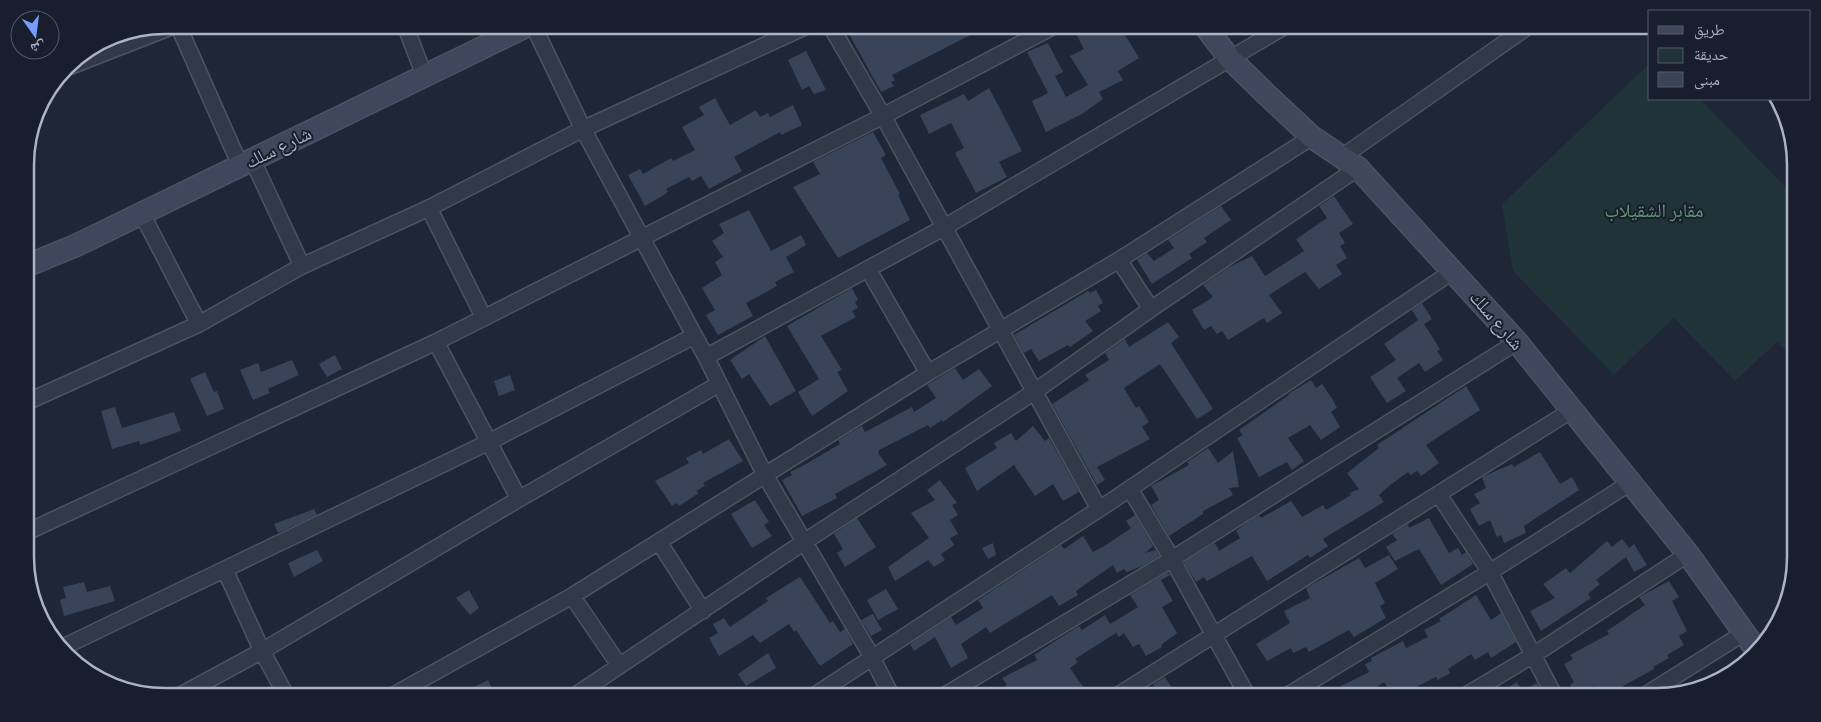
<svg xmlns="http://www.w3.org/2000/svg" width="1821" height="722" font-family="Commissioner,'Noto Naskh Arabic',sans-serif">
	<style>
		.green { fill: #203339 }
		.building { fill: #3a4458 }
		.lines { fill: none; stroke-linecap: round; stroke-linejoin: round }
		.street-casing { stroke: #4c5363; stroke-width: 18 }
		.secondary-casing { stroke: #4c5363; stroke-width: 24 }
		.street { stroke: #323948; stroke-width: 15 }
		.secondary { stroke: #40475c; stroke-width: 21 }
		.labels { text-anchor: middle; stroke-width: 4; stroke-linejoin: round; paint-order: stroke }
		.street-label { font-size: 19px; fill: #acb3c5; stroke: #181e2d }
		.park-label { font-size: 19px; fill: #629774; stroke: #181e2d }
		.rim { fill: none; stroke: #acb3c5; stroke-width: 2.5 }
	</style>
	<rect width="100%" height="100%" fill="#1e2638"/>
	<!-- green -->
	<path class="green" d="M1650,63v36h50l95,98v163l-18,-18 -42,39 -61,-63 -60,57 -101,-104 -11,-67z"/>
	<!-- building -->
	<path class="building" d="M844,25h146l-98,50 3,5 -4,2 3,4 -13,6z
		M1093,25h16l4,7 8,-4 18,30 -21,13 5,9 -24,12 4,7 -21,15 -36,18 -14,-31 16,-8 -21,-41 21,-9 15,29 -8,4 11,21 22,-12 -18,-29 14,-7 -8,-15z
		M806,51l20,39 -12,4 -5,-8 -7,4 -14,-30z
		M989,88l33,63 -23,11 8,15 -31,16 -21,-40 9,-5 -13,-25 -22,11 -9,-19 44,-21 4,7z
		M715,98l15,27 26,-15 4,7 8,-4 2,4 23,-12 9,20 -21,10 -1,-3 -46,25 8,14 -33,18 -8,-13 -9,5 -3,-4 -23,12 2,3 -6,4 -17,10 -17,-31 12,-6 3,5 28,-16 2,3 22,-11 -13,-23 22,-12 -5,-8z
		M873,132l13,23 -5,3 19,36 -2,1 12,25 -72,38 -45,-71 27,-13 -7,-12z
		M1334,196l19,28 -14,9 6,10 -5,3 7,12 -11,7 6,9 -23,15 -14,-17 -36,23 13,18 -15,10 -3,-5 -36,22 -6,-9 -5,3 -6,-8 -7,4 -12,-20 21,-13 -10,-12 26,-18 23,-11 13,20 39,-25 -8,-12 31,-21 -8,-12z
		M1221,206l10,14 -27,18 3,4 -18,12 3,4 -40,26 -15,-24 10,-7 7,8 20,-13 -6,-8z
		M749,210l22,41 30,-16 5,10 -20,12 8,15 -19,10 2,4 -31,17 7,13 -35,19 -12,-20 9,-5 -13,-22 20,-13 -7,-13 8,-5 -11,-16 12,-8 -5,-9z
		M852,288l6,12 -3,2 3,6 -6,3 4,6 -35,19 21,34 -5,2 11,19 -36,25 -14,-24 21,-13 -32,-53z
		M1096,290l7,13 -5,3 3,5 -16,10 8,10 -23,16 -2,-2 -29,16 -8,-12 -7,4 -10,-18 74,-44 2,2z
		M1422,303l10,16 -8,5 16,25 -3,2 6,9 -18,12 -6,-9 -22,15 9,13 -19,12 -17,-26 26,-17 -12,-16 34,-24 -6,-10z
		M1168,322l11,15 -8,6 42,66 -16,10 -37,-55 -36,24 12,20 3,-2 10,16 -7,5 8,12 -53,28 8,13 -8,5 -45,-81 37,-24 -4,-5 24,-15 -4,-7 20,-14 4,8z
		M765,336l31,55 -26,15 -21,-32 -7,5 -12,-19z
		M335,355l7,14 -15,8 -8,-13z
		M292,360l7,15 -31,14 2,4 -17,7 -13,-30 18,-7 3,9z
		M955,368l8,12 16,-11 13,17 -49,36 -1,-2 -12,8 -2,-3 -49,25 -1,3 9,12 -52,29 2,4 -35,18 -20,-36 10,-5 -2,-3 16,-8 34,-20 -2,-4 24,-14 3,6 47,-25 2,5 22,-14 -9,-13z
		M205,372l9,20 3,-1 7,18 -17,7 -17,-37z
		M510,375l5,15 -16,6 -5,-15z
		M1311,380l5,8 6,-4 11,16 4,8 -6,4 9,15 -19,13 -11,-15 -22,13 16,23 -12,9 -5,-8 -28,15 -22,-39 6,-3 -4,-5 50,-35 -1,-1z
		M1466,386l14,24 -54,35 13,18 -18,13 -4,-5 -6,4 -3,-3 -19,14 -10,9 5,7 -61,37 5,7 -18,12 -2,-3 -41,26 -15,-25 -45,25 -3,-4 -8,5 -12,-20 31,-19 4,8 21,-13 -4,-7 9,-7 14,-9 2,3 30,-17 11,16 21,-12 3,5 25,-15 -1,-2 9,-4 -12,-16 32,-25 -2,-3z
		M115,407l7,21 52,-16 7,19 -41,14 -1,-4 -27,8 -11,-38z
		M1033,426l12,15 4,-3 30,54 -16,9 -10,-17 -18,12 -21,-31 -37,26 -12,-23 32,-20 -3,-5 17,-10 5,8z
		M729,439l14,22 -40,22 2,3 -9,5 3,2 -20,13 -2,-3 -5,3 -17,-25 34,-18 -3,-5 15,-8 2,4z
		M1208,448l10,15 15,-12 6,36 -10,1 4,7 -30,16v3l-34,22 -18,-31 8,-5 -8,-14 38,-21 -2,-3z
		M1540,452l20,32 12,-7 7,13 -55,36 2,7 -22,10 -3,-8 -4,2 -7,-17 -11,6 -9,-17 10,-6 -6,-9 12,-6 -4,-11 30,-13 2,3z
		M940,480l17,23 -5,2 6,10 -8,5 8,14 -8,4 4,7 -13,9 4,6 -11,7 -6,-7 -33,21 -7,-14 41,-29 -18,-25 24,-13 -8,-10z
		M755,500l14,22 -5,3 8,11 -20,12 -21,-34z
		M314,509l3,6 -39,18 -4,-9z
		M1135,515l18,31 -8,7 11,-3 3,6 -17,10 -15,6 -3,-3 -7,4 -4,-8 -37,26 2,4 -19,11 -7,-11 -62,38 -4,-6 -25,17 7,14 -17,10 -16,-31 -21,14 -4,-7 41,-27 5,8 27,-17 -5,-8 83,-55 3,4 19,-13 10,16 13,-7 25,-17 -5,-7z
		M857,518l19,29 -31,20 -8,-14 6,-4 -9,-15z
		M1429,518l20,35 9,-5 4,7 4,-3 7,12 -32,21 -22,-36 -24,12 -9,-14 11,-7 -5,-6 16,-10 1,4z
		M1622,539l7,9 5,-4 13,21 -13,7 -8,-15 -30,23 4,4 -12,10 3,4 -50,33 -11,-20 25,-13 -12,-14 23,-16 4,5 37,-32 5,6z
		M993,543l3,12 -8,4 -6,-11z
		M317,550l6,11 -29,16 -6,-14z
		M1389,555l9,14 -23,14 10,20 -5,3 6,12 -32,19 -5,-7 -40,22 -3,-5 -13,6 -2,-5 -24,13 -11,-17 34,-21 -6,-12 26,-13 -4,-10 53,-30 6,10z
		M1168,572l2,3 -9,5 12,21 -11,6 15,26 -16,12 1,2 -16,9 -7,-12 -6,3 -9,-14 -5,4 -6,-9 3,5 -41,26 3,3 -8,6 20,29h-102l19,-12 -5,-7 35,-18 -3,-5 32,-21 13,-8 3,4 23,-15 5,9 28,-17 -8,-12z
		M800,577l30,46 3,-2 7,11 5,-3 8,15 -33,22 -24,-36 -2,2 -5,-8 -29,19 -7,-8 -34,21 -10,-18 9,-5 -5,-9 11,-6 6,9 38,-26 -2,-3z
		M1669,581l10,16 -7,4 15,30 -8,5 5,9 -17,10 2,3 -16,9 1,2 -45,25 -3,-6 -8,5 -4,-7 -18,10 -6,-11 4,-3 -10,-18 9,-5 -3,-4 39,-21 -2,-3 38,-26 -6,-8z
		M84,582l3,10 23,-6 5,15 -51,15 -4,-16 6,-2 -3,-11z
		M886,589l12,20 -20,11 -11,-20z
		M469,590l10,18 -9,7 -14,-17z
		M1476,595l15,25 10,-7 15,29 -25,16 -3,-6 -13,8 -4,-6 -23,15 2,4 -12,7 -2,-3 -34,17 -4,-7 -7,5 -7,-10 -23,15h-13l-7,-11 28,-14 -4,-8 7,-3 -1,-3 32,-17 3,7 22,-11 -4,-7 17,-9 -2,-2z
		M873,614l9,16 -11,6 -10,-16z
		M768,653l8,15 -30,18 -8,-12z
		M1165,677l13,20h-35l12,-8 -2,-5z
		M488,680l8,17h-41z
		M1517,682l5,9 15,-8 7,14h-53z"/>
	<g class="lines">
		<defs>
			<path id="street" d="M178,25l62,140
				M405,25l19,50
				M533,25l50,104 123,228 59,118 107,182 20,40
				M830,25l53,91 216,393
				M66,68l110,-43
				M1342,157l188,-132
				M252,159l50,107
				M429,208l55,110
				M142,214l57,110
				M1119,260l32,49
				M868,269l60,104
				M436,342l83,157
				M706,357l237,-129 344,-203
				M27,402l172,-78 103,-58 127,-58 154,-79 226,-104
				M1130,489l42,70 76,138
				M1439,495l51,77 65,125
				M27,532l409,-190 447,-226 173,-91
				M659,542l44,69
				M225,570l37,81 25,46
				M572,596l47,69
				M59,649l430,-207 205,-106
				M177,697l85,-46 257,-152 200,-115
				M390,697l182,-101 356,-223 191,-113 193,-123
				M573,697l231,-155 230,-150 117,-83 207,-141
				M812,697l298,-195 343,-231
				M942,697l230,-138 345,-217
				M1115,697l457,-287
				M1285,697l205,-125 140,-89
				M1463,697l72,-43 153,-100
				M1642,697l102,-64"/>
			<path id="secondary" d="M1204,25l26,34 37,36 45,42 46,31 159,174 171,212 67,94
				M26,266l51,-21 452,-220"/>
		</defs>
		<!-- street casing -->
		<use href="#street" class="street-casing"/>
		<!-- secondary casing -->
		<use href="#secondary" class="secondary-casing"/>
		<!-- street -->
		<use href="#street" class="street"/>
		<!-- secondary -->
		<use href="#secondary" class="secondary"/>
	</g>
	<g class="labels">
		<!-- street labels -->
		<g class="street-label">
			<text transform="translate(278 147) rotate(-26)" y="7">شارع سلك</text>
			<text transform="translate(1497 320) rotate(49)" y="7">شارع سلك</text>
		</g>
		<!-- park labels -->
		<g class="park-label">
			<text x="1654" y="217">مقابر الشقيلاب</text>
		</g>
	</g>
	<!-- crop -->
	<path d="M0 0H1821V722H0ZM165 34H1656A131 131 0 0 1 1787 165V557A131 131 0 0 1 1656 688H165A131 131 0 0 1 34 557V165A131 131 0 0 1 165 34Z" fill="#181e2d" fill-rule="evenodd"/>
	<path class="rim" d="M165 34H1656A131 131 0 0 1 1787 165V557A131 131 0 0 1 1656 688H165A131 131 0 0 1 34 557V165A131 131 0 0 1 165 34Z"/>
	<!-- legend -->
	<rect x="1648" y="10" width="162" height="90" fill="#181e2d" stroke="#535a6a"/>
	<rect x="1658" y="26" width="25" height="8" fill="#40475c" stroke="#535a6a"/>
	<text x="1694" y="35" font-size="15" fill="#acb3c5">طريق</text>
	<rect x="1658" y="48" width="25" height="15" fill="#203339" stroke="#535a6a"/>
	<text x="1694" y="60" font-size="15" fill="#acb3c5">حديقة</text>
	<rect x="1658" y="72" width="25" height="15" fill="#3a4458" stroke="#535a6a"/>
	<text x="1694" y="85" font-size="15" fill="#acb3c5">مبنى</text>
	<!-- north arrow -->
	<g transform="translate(35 35) rotate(166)"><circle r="24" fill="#181e2d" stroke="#535a6a"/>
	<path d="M0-4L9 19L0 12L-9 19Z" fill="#789cfe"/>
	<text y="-8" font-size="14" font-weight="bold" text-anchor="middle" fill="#acb3c5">ش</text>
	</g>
</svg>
